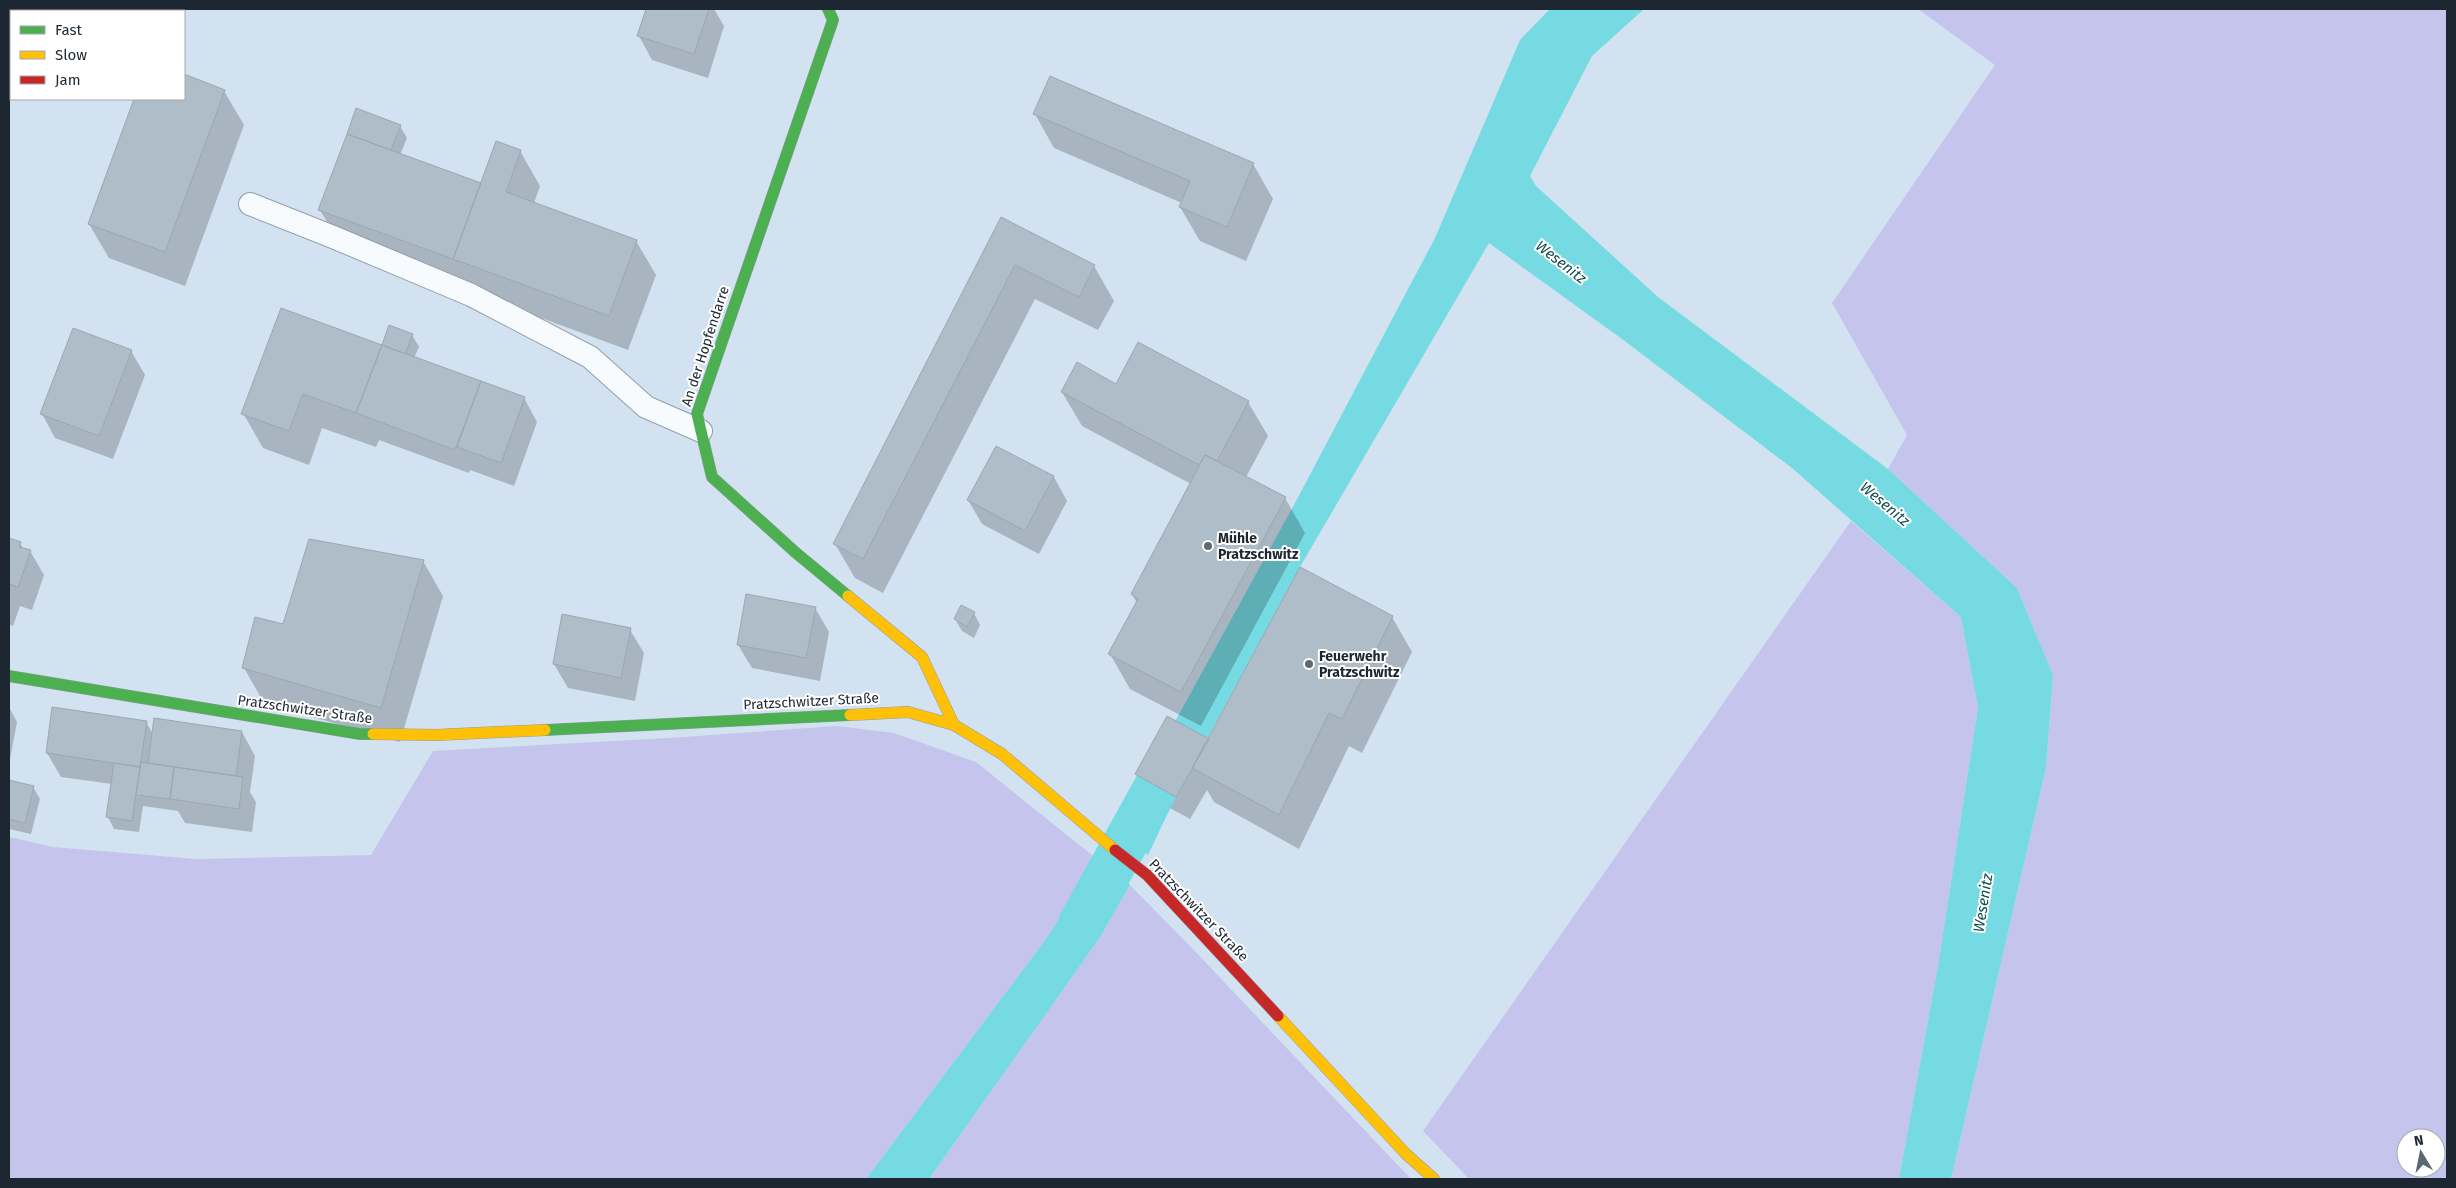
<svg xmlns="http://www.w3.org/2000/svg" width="2456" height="1188" font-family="'Fira Sans',sans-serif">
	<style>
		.green { fill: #c4c4ed; fill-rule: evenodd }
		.water { fill: #76dae3 }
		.shadow { fill: #0003 }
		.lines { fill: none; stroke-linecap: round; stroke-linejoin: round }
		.canal { stroke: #76dae3; stroke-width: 45 }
		.building { fill: #aebdc7; stroke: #99a8b1 }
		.lane-casing { stroke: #929eaa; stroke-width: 24 }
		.fast-casing { stroke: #929eaa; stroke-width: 12 }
		.slow-casing { stroke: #929eaa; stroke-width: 12 }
		.jam-casing { stroke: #929eaa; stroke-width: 12 }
		.lane { stroke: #f8fbfd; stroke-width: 22 }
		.fast { stroke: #4caf50; stroke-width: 11 }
		.slow { stroke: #ffc107; stroke-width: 11 }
		.jam { stroke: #c62828; stroke-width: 11 }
		.poi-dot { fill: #5c6874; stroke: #fff; stroke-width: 2 }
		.labels { text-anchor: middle; stroke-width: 4; stroke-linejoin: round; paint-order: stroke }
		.street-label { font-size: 14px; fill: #1c2731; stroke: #fff }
		.poi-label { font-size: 14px; font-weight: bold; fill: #1c2731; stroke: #fff; text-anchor: start }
		.water-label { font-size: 15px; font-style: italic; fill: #0f4c4e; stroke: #fff }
	</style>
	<rect width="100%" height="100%" fill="#d2e2f1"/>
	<!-- green -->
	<path class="green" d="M1918,9h529v1170h-496l95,-411 7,-93 -36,-87 -129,-119 19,-34 -75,-132 163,-238zM2406,1138h30v30h-30z
		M1851,521l110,96 17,91 -40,258 -39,213h-430l-46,-48z
		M837,726l57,7 82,29 122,98 -55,83 -177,236h-857v-342l44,10 143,12 175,-4 62,-104 236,-13z
		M1130,885l58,59 223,235h-482l170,-240z"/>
	<!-- water -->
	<path class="water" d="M1550,9h94l-52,47 -62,120 6,10 122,111 230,172 129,119 36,87 -7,93 -95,411h-52l39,-213 40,-258 -17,-91 -169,-149 -170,-129 -133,-96 -189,324 -124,229 -28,59 -32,-26 179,-326 140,-265 85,-198z
		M1098,860l32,25 -31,54 -170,240h-63l177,-236z"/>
	<!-- shadow -->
	<path class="shadow" d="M27,9h150l-1,2h-142z
		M647,9h67l10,17 -16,52 -56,-18 -13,-24z
		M184,76l40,15 20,34 -59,161 -76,-28 -20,-34 46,-125h49z
		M357,110l43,16 7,12 -7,17 81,30 39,-34 20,35 -6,17 102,38 20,34 -28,75 -288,-106 -20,-34z
		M1035,114l218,50 20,35 -27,62 -46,-20 -20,-34 2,-4 -128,-55z
		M1002,219l92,47 20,35 -16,29 -63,-31 -152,294 -28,-15 -20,-34z
		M412,335l7,12 -5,11 110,40 13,24 -23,64 -44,-16 -1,3 -90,-33 -3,7 -54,-19 -13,37 -46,-17 -20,-35z
		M131,351l14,24 -32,84 -58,-21 -13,-24z
		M1117,385l131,17 20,34 -22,41 39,21 20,35 -104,193 -71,-37 -20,-35 27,-51 -5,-9 59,-110 -109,-58 -20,-34z
		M997,447l57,30 13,24 -28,53 -57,-30 -14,-24z
		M9,539l11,4 4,7 6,1 14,24 -12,35 -12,-4 -7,20 -4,-2z
		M423,561l20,35 -43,146 -136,-39 -20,-35 40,-42z
		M815,608l14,24 -9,49 -68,-13 -14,-23z
		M974,613l6,12 -6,13 -12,-7 -7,-12z
		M563,615l67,15 14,23 -9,48 -67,-13 -14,-24z
		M1392,617l20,35 -50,101 -13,-7 -50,103 -85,-47 -7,-12 -17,29 -40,-22 -14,-23 72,-34z
		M9,707l8,15 -8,43z
		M146,722l7,12 89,-2 13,24 -5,36 6,10 -4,30 -67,-9 -7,-12 -35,-5 -4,26 -25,-3 -6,-12 4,-33 -51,-7 -14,-24z
		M9,781l24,6 7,12 -9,35 -22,-5z"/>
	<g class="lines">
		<!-- canal -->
		<path class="canal" d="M1081,923l77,-139"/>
	</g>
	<!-- building -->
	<path class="building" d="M99,9h46l-1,2h-39z
		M646,9h63l-15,45 -57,-18z
		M184,74l41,16 -60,162 -77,-28 46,-125h50z
		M1050,76l204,87 -27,64 -48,-20 11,-26 -157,-67z
		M356,108l45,17 -10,25 -44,-16z
		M347,134l134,49 -28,76 -135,-49z
		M496,141l25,9 -15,42 131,48 -28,76 -156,-57z
		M1001,217l94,48 -16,32 -64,-32 -152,294 -30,-15z
		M281,308l101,37 -26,68 -53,-19 -14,37 -48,-17z
		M389,325l24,9 -8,20 -23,-9z
		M73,328l59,22 -33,86 -59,-22z
		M1138,342l111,59 -32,60 -12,-6 -6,10 -138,-73 16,-30 39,22z
		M382,345l99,36 -26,69 -99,-37z
		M481,381l44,16 -24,66 -44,-16z
		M996,446l58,30 -29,55 -58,-31z
		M1205,455l81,42 -105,195 -73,-38 30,-55 -7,-5z
		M9,538l12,4 -2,5 12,3 -13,37 -9,-3z
		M309,539l115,21 -43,148 -139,-40 13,-51 28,7z
		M1300,567l93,49 -51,103 -13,-6 -50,102 -87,-47z
		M746,594l70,13 -10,51 -69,-13z
		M961,605l14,7 -8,15 -13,-8z
		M562,614l69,14 -10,50 -68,-14z
		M52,707l95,14 -7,46 -94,-14z
		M1167,716l42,23 -33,58 -41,-23z
		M154,718l88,13 -6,45 -88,-13z
		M141,762l33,5 -4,32 -34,-4z
		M114,763l26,4 -8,54 -26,-4z
		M174,767l69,10 -4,32 -69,-10z
		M9,780l25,6 -9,37 -16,-4z"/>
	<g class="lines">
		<defs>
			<path id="lane" d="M250,204l83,33 138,58 119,62 56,50 55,24"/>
			<path id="fast" d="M828,9l5,11 -136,394 15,63 83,75 53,44
				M9,676l351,58h13
				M545,730l305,-15"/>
			<path id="slow" d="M848,596l74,61 32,68
				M850,715l58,-3 46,13 48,29 113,96
				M373,734l63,1 109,-5
				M1278,1016l128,138 28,25"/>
			<path id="jam" d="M1115,850l32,25 131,141"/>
		</defs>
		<!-- lane casing -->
		<use href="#lane" class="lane-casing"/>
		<!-- fast casing -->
		<use href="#fast" class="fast-casing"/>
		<!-- slow casing -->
		<use href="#slow" class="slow-casing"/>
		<!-- jam casing -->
		<use href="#jam" class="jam-casing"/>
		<!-- lane -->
		<use href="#lane" class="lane"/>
		<!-- fast -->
		<use href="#fast" class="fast"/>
		<!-- slow -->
		<use href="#slow" class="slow"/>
		<!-- jam -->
		<use href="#jam" class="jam"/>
	</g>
	<!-- markers -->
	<g class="poi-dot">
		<circle cx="1208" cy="546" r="5"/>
		<circle cx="1309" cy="664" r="5"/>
	</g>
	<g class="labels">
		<!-- street labels -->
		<g class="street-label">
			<text transform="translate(705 346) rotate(-72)" y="5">An der Hopfendarre</text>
			<text transform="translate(811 701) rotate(-3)" y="5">Pratzschwitzer Straße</text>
			<text transform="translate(305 709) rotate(8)" y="5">Pratzschwitzer Straße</text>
			<text transform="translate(1199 910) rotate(46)" y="5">Pratzschwitzer Straße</text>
		</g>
		<!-- poi labels -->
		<g class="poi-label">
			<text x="1218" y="543">Mühle<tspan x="1218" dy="16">Pratzschwitz</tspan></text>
			<text x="1319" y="661">Feuerwehr<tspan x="1319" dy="16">Pratzschwitz</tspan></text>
		</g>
		<!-- water labels -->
		<g class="water-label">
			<text transform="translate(1561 262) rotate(38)" y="5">Wesenitz</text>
			<text transform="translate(1885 504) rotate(40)" y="5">Wesenitz</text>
			<text transform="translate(1983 903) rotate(-81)" y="5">Wesenitz</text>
		</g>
	</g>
	<!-- border -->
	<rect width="2456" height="1188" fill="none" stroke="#1c2731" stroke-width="20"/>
	<!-- legend -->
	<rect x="10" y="10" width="175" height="90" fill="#ffffff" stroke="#a4a9ad"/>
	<rect x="20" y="26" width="25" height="8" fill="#4caf50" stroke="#a4a9ad"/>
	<text x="55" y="35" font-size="15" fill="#1c2731">Fast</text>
	<rect x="20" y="51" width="25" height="8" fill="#ffc107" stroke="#a4a9ad"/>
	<text x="55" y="60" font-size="15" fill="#1c2731">Slow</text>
	<rect x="20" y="76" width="25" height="8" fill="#c62828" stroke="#a4a9ad"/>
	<text x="55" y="85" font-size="15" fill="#1c2731">Jam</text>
	<!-- north arrow -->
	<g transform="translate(2421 1153) rotate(350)"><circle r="24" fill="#ffffff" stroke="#a4a9ad"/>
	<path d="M0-4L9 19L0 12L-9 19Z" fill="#5c6874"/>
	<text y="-8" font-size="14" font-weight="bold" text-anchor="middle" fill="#1c2731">N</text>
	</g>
</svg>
